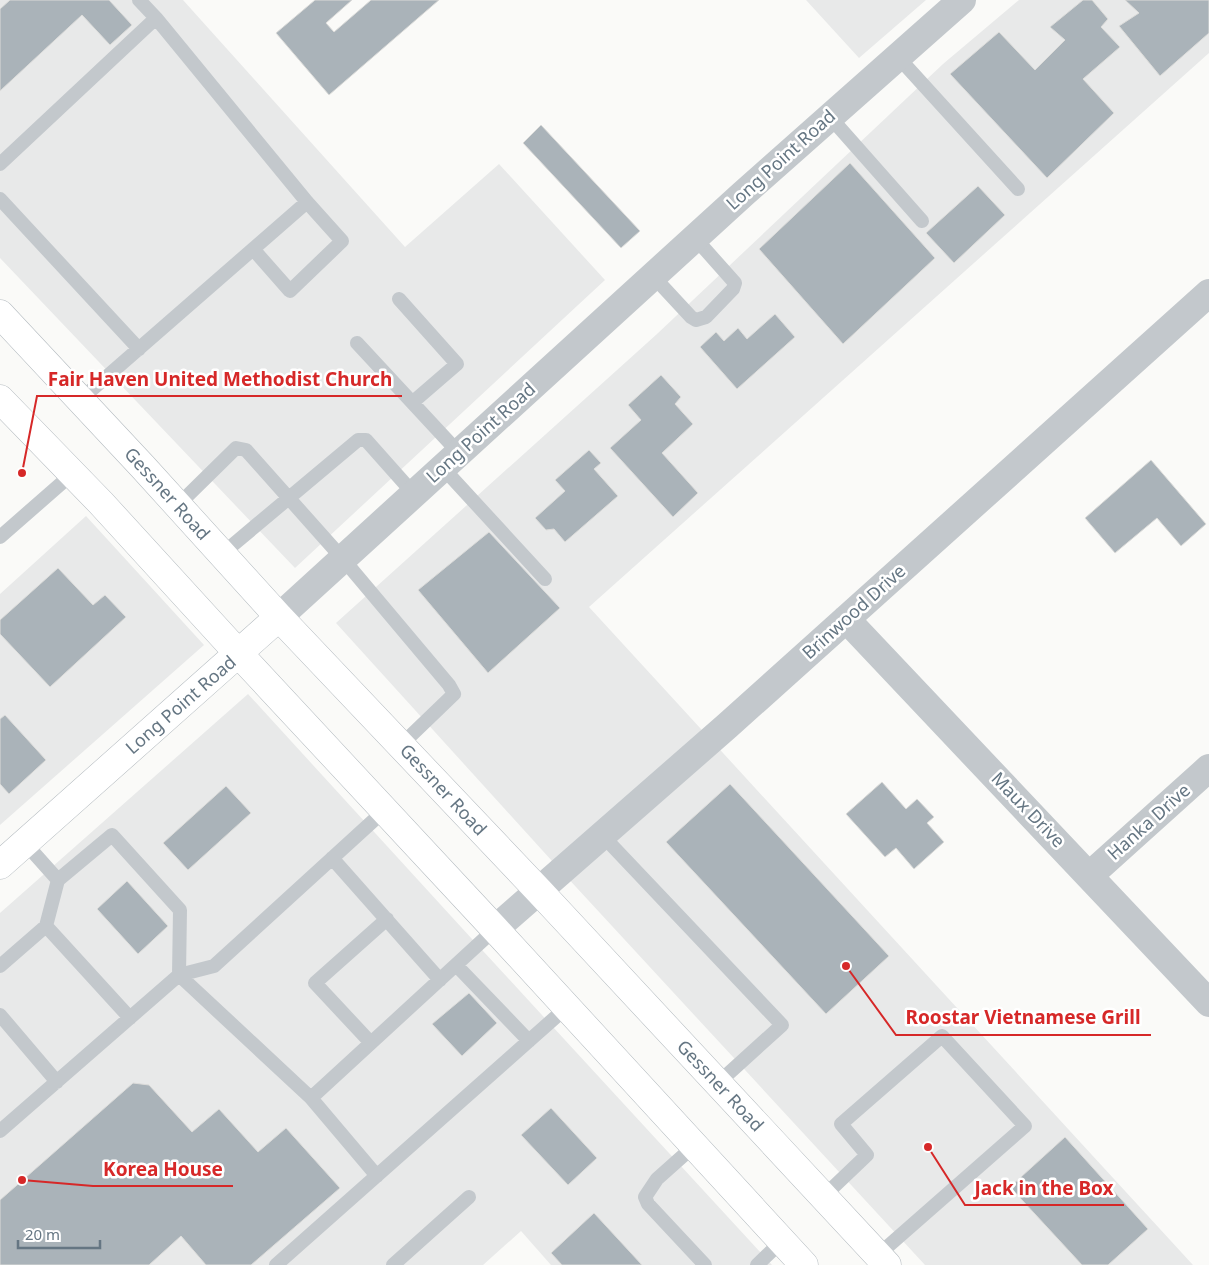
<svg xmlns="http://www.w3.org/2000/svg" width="1209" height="1265" font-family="'Noto Sans',sans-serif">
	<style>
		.built { fill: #e8e9e9 }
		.building { fill: #aab3b9; stroke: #dcdcda }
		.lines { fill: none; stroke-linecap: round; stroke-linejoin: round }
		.secondary-casing { stroke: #b3babf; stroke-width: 29 }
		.service { stroke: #c3c8cc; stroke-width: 14 }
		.minor { stroke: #c3c8cc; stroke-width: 28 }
		.tertiary { stroke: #c3c8cc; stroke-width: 28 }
		.secondary { stroke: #fff; stroke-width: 28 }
		.labels { text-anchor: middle; stroke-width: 5; stroke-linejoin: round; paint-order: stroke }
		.street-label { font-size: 18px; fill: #657683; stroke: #fff }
		.leader { fill: none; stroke: #d62828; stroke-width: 2 }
		.callout-dot { fill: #d62828; stroke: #fff; stroke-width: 2 }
		.callout-label { font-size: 19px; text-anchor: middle; font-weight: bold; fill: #d62828; stroke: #fff; stroke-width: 5; stroke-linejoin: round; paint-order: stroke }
	</style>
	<rect width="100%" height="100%" fill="#fafaf8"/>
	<!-- built -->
	<path class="built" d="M0,0h183l222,247 94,-83 106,116 -310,288 -295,-310z
		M806,0h120l-67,58z
		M1019,0h190v53l-620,554 604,658h-268l-373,-404 -216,-238 321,-289 286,-270z
		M86,516l118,129 -204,180v-231z
		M248,694l224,245 300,326h-221l-30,-34 -38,34h-483v-352z"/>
	<!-- building -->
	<path class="building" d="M10,0h99l23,25 -22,20 -28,-30 -82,76v-82z
		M315,0h37l-26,23 8,9 37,-32h68l-110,95 -53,-62z
		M1083,0h9l16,19 -7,8 19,20 -37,32 31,34 -67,65 -97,-104 49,-42 36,38 30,-30 -15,-13z
		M1125,0h84v33l-49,43 -41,-50 20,-13z
		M541,125l99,106 -19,17 -98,-105z
		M850,163l85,95 -92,86 -84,-95z
		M978,186l27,29 -51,48 -28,-30z
		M775,314l20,23 -58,52 -37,-42 16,-15 8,9 14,-13 9,11z
		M661,375l20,22 -6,7 18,20 -31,29 36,40 -25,24 -63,-69 31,-28 -13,-15z
		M589,450l12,13 -7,6 24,27 -53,46 -11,-13 -8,1 -11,-12 30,-27 -10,-11z
		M1151,460l55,64 -25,22 -24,-28 -42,35 -30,-35z
		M489,532l71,76 -72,65 -70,-83z
		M58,568l35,37 12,-10 21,22 -76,70 -50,-53v-14z
		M5,715l41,45 -37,34 -9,-10v-65z
		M882,782l24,27 11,-10 17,18 -7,6 17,19 -30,27 -18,-21 -11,9 -39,-43z
		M730,784l159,172 -63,58 -160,-172z
		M226,786l25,27 -63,57 -25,-27z
		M127,881l41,45 -30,28 -41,-45z
		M469,993l28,30 -35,33 -30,-32z
		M133,1083l16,2 43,47 27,-23 39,43 28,-24 54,60 -89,77h-45l-25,-29 -32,29h-149v-65z
		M551,1108l46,50 -29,27 -47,-50z
		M1065,1137l83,92 -40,36h-26l-72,-78z
		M594,1213l48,52h-80l-11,-12z"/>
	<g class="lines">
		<defs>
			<path id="secondary" d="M0,314l143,153 136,150 260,274 348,374
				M0,399l101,104 138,151 256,275 309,336
				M0,865l279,-248"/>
		</defs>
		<!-- secondary casing -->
		<use href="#secondary" class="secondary-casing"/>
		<!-- service -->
		<path class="service" d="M139,0l17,18 151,184 35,39 -52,50 -37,-42
			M898,57l120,132
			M830,117l92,104
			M0,164l156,-146
			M0,199l139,150
			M653,276l38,41 5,3 10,-3 27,-28 2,-6 -40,-45
			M399,299l58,65 -44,38
			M357,343l102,110
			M80,400l227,-198
			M443,468l102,111
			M178,505l58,-57 10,2 97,109 106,126 5,9 -53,51
			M0,537l72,-63
			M222,554l136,-114h8l48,54
			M602,835l180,190 -64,58
			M25,843l33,37
			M332,858l108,122
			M456,965l73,76
			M0,966l46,-40
			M0,1015l57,67
			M130,1018l-84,-92 12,-46 54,-45 68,75 -1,65 132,123 66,78
			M371,1043l-56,-60 72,-64
			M311,1098l184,-169
			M0,1131l179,-156 35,-9 171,-156
			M694,1146l-37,33 -12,18 3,7 57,61
			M824,1196l43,-41 -26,-31 101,-88 83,90 -147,129
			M276,1265l291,-258
			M393,1265l76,-68
			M757,1265l25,-24"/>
		<!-- minor -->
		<path class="minor" d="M846,619l363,384
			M1090,875l119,-107
			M495,929l232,-203 482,-433"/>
		<!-- tertiary -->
		<path class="tertiary" d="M279,617l464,-423 219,-194"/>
		<!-- secondary -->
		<use href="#secondary" class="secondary"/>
	</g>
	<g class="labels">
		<!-- street labels -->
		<g class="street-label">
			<text transform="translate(781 160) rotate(-42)" y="6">Long Point Road</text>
			<text transform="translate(481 433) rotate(-42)" y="6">Long Point Road</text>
			<text transform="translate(167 494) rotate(48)" y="6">Gessner Road</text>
			<text transform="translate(854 612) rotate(-42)" y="6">Brinwood Drive</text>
			<text transform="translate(181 705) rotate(-41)" y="6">Long Point Road</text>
			<text transform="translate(443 790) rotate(47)" y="6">Gessner Road</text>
			<text transform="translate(1028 810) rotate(46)" y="6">Maux Drive</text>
			<text transform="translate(1149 822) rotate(-42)" y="6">Hanka Drive</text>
			<text transform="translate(720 1086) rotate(47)" y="6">Gessner Road</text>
		</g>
	</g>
	<!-- callouts -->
	<path class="leader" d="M22 473L37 396H402M846 966L896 1035H1151M22 1180L93 1186H233M928 1147L965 1205H1124"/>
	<g class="callout-dot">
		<circle cx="22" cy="473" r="5"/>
		<circle cx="846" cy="966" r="5"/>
		<circle cx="22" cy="1180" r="5"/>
		<circle cx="928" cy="1147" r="5"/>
	</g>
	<g class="callout-label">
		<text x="220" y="386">Fair Haven United Methodist Church</text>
		<text x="1023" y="1024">Roostar Vietnamese Grill</text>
		<text x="163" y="1176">Korea House</text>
		<text x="1044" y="1195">Jack in the Box</text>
	</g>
	<!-- scale -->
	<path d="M18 1240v8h82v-8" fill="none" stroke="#657683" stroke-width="2.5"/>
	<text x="25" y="1240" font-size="15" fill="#657683" stroke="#ffffff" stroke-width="4" paint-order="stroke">20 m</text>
</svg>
